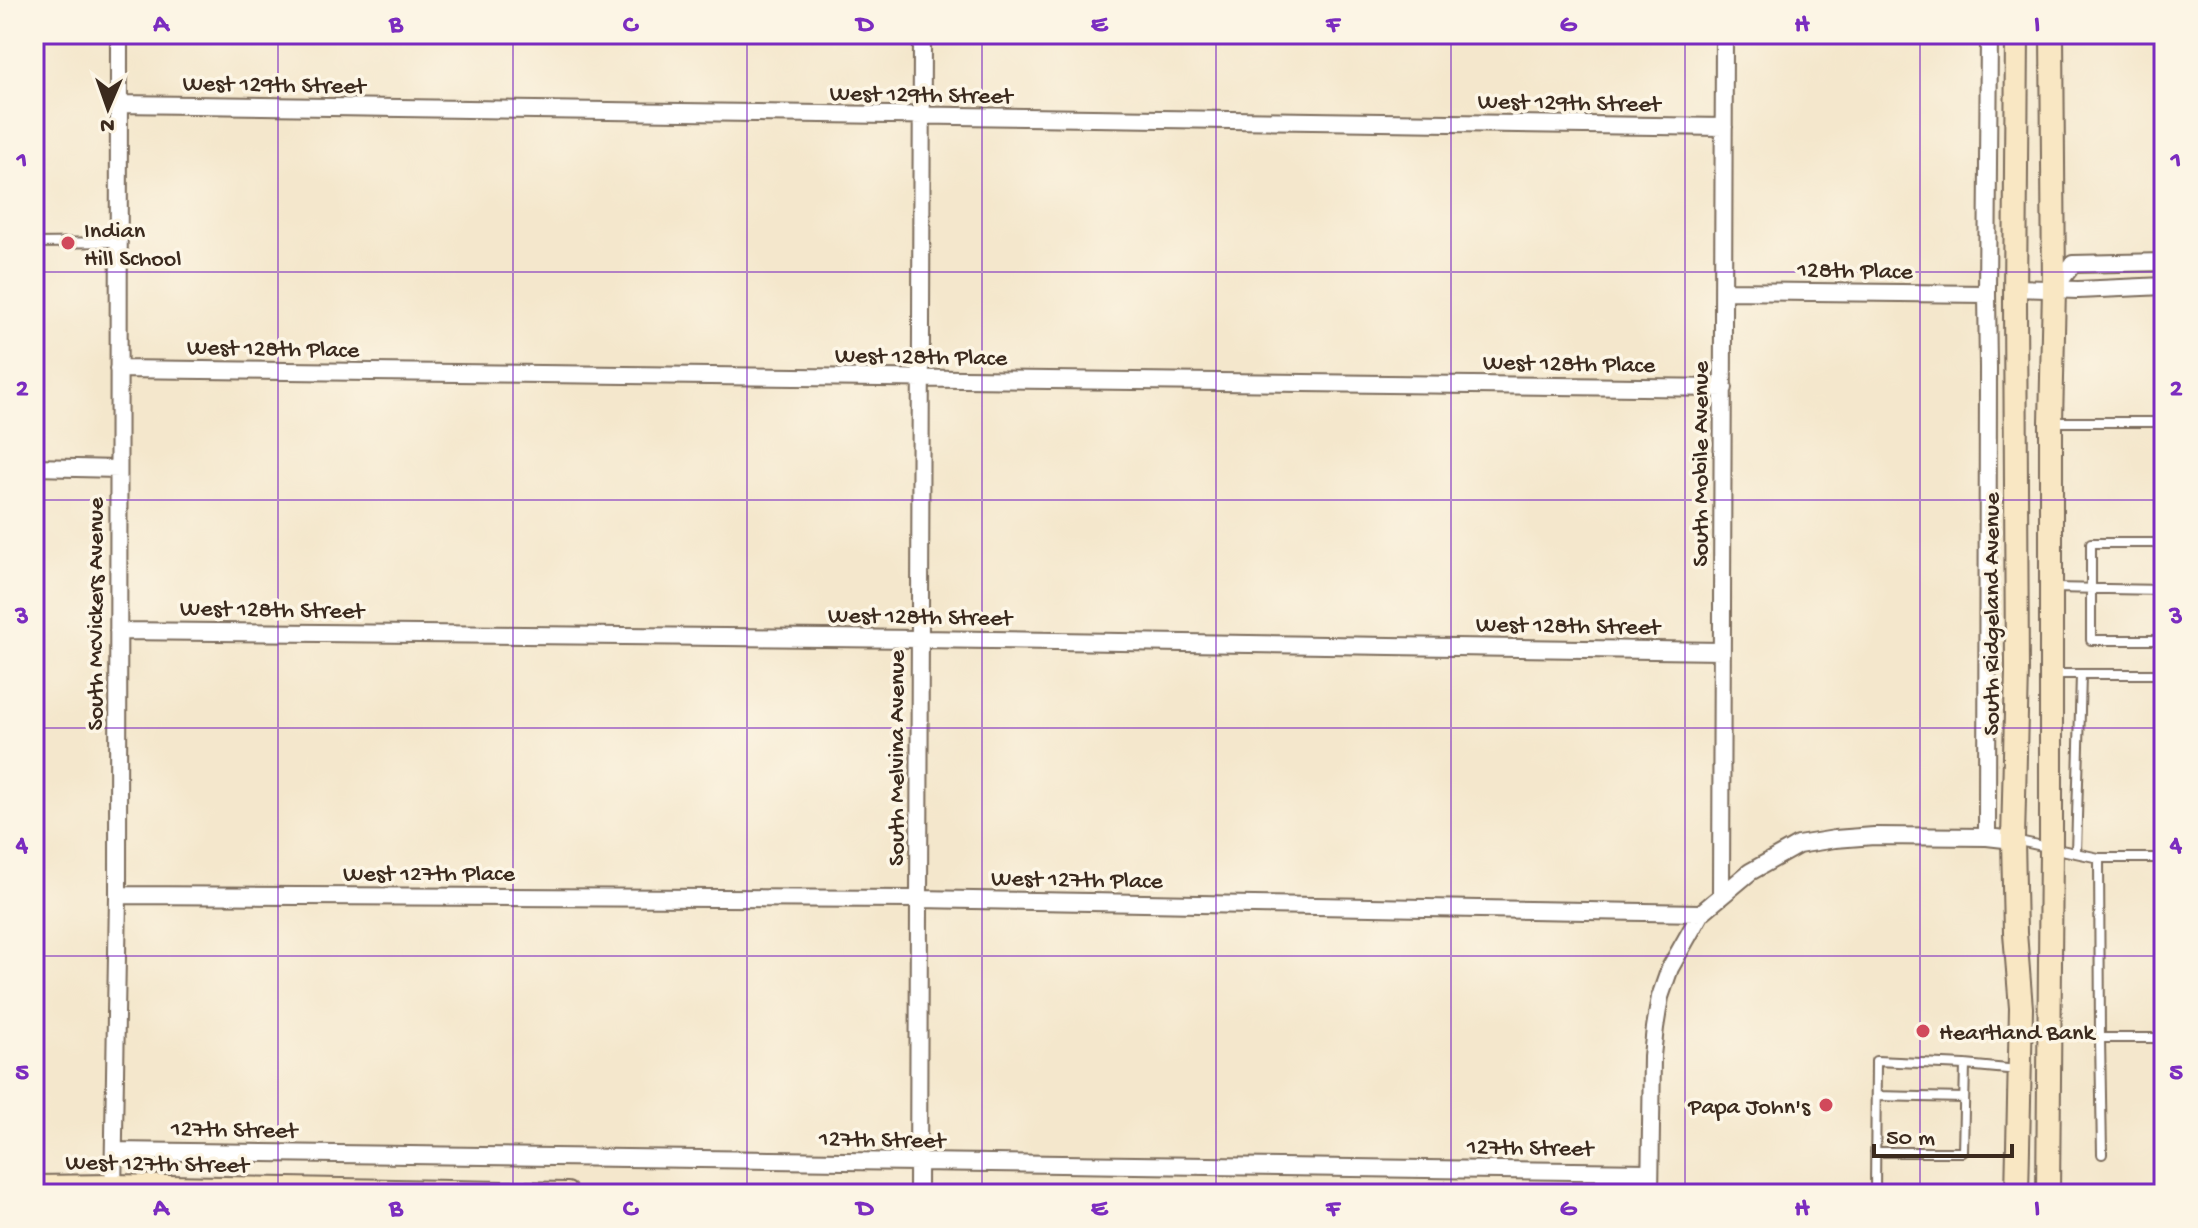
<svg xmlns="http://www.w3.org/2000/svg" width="2198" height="1228" font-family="'Gochi Hand',sans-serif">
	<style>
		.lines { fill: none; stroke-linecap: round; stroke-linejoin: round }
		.service-casing { stroke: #7c6c5b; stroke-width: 12 }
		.minor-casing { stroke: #7c6c5b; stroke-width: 20 }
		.secondary-casing { stroke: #7c6c5b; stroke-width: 26 }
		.service { stroke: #fff; stroke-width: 8 }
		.minor { stroke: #fff; stroke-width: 16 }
		.secondary { stroke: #f9e7c3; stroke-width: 22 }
		.grid { fill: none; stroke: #7b2cbf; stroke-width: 2; stroke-opacity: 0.55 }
		.poi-dot { fill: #d1495b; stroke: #fcf5e5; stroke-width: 3 }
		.labels { text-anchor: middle; stroke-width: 7; stroke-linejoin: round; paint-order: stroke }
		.street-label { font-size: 24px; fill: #3b2a1e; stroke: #fcf5e5 }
		.poi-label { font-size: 24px; fill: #3b2a1e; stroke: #fcf5e5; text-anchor: start }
		.neatline { fill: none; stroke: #7b2cbf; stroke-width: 3 }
		.grid-label { font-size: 26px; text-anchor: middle; font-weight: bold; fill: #7b2cbf }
	</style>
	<rect width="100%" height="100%" fill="#fcf5e5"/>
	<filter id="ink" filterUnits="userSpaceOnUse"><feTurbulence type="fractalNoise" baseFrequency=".0125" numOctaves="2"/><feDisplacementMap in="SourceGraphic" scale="16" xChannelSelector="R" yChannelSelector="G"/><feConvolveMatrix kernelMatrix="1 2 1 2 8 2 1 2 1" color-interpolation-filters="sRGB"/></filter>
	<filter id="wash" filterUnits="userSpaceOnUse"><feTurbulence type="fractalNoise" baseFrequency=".006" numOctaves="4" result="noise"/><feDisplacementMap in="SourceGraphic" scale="32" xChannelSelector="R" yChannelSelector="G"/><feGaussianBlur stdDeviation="1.8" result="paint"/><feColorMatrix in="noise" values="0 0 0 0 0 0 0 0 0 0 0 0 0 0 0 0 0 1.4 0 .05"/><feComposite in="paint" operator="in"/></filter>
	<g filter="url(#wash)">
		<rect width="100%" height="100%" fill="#f4e7cc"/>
	</g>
	<g filter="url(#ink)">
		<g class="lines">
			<defs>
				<path id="service" d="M34,243l84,-1
					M2053,422h111
					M2164,543h-73v97h73
					M2051,588l113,2
					M2053,674h111
					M2014,840l85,18 1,180
					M2076,853l5,-178
					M2099,858h65
					M1876,1096l88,2
					M1875,1152h88l2,-87
					M2102,1154l-2,-116h64
					M1875,1194l1,-133 89,4 53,5"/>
				<path id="minor" d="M119,104l1605,23
					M2016,288l62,2 86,-4
					M2054,289l19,-25 91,-2
					M1724,291l263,3
					M118,369l1606,19
					M34,467l84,2
					M118,631l801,8 803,12
					M1987,837l1,-469 -1,-74 2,-260
					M118,895l801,4 782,14 49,-41 48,-27 37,-6 39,-3 113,1 26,3
					M1721,895l3,-861
					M114,1151l1536,21
					M113,1194l5,-299 1,-861
					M918,1194l4,-1160
					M1650,1194l2,-138 3,-28 5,-31 10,-29 31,-55"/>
				<path id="secondary" d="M2017,34l-2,267 2,369 -4,170 2,93 6,75 -4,186
					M34,1187l79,-1 454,8
					M2048,1194l3,-346v-426l3,-133 -2,-255"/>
			</defs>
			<!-- service casing -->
			<use href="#service" class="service-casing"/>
			<!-- minor casing -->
			<use href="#minor" class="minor-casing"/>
			<!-- secondary casing -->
			<use href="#secondary" class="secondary-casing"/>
			<!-- service -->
			<use href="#service" class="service"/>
			<!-- minor -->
			<use href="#minor" class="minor"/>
			<!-- secondary -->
			<use href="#secondary" class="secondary"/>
		</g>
	</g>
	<!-- grid -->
	<path class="grid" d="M278,34v1160M513,34v1160M747,34v1160M982,34v1160M1216,34v1160M1451,34v1160M1685,34v1160M1920,34v1160M34,272h2130M34,500h2130M34,728h2130M34,956h2130"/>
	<!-- markers -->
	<g class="poi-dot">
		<circle cx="68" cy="243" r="8"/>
		<circle cx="1923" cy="1031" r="8"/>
		<circle cx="1826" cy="1105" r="8"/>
	</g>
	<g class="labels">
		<!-- street labels -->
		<g class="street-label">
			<text transform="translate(274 83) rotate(1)" y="8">West 129th Street</text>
			<text transform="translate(921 93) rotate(1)" y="8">West 129th Street</text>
			<text transform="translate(1569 101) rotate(1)" y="8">West 129th Street</text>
			<text transform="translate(1855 269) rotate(1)" y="8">128th Place</text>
			<text transform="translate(273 347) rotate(1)" y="8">West 128th Place</text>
			<text transform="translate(921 355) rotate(1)" y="8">West 128th Place</text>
			<text transform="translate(1569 362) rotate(1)" y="8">West 128th Place</text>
			<text transform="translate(1699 464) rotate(-90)" y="8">South Mobile Avenue</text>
			<text transform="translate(272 608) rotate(1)" y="8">West 128th Street</text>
			<text transform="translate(94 614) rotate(-90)" y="8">South McVickers Avenue</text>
			<text transform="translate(1990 614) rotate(-90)" y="8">South Ridgeland Avenue</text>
			<text transform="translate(920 615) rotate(1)" y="8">West 128th Street</text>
			<text transform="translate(1568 624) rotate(1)" y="8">West 128th Street</text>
			<text transform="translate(895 758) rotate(-90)" y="8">South Melvina Avenue</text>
			<text x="429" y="880">West 127th Place</text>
			<text transform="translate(1077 878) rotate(1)" y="8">West 127th Place</text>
			<text transform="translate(234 1128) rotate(1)" y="8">127th Street</text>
			<text transform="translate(882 1138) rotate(1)" y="8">127th Street</text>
			<text transform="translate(1530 1146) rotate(1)" y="8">127th Street</text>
			<text transform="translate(157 1162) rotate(1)" y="8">West 127th Street</text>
		</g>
		<!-- poi labels -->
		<g class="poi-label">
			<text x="84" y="237">Indian<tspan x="84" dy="28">Hill School</tspan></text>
			<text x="1939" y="1039">Heartland Bank</text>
			<text x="1810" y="1113" text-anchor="end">Papa John's</text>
		</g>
	</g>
	<!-- margin -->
	<rect width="2198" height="1228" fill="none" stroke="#fcf5e5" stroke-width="88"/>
	<!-- north arrow -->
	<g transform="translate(108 108) rotate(182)" stroke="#fcf5e5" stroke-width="6" paint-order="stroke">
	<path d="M0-6L14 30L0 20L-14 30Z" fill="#3b2a1e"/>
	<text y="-12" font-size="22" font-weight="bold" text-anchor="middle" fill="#3b2a1e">N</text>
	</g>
	<!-- scale -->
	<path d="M1874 1144v12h138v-12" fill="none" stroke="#3b2a1e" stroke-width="4"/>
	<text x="1886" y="1144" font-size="24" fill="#3b2a1e" stroke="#fcf5e5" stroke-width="6" paint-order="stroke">50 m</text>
	<rect x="44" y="44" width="2110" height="1140" class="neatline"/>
	<g class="grid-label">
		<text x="161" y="31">A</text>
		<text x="396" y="31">B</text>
		<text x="630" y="31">C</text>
		<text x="865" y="31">D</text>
		<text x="1099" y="31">E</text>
		<text x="1333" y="31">F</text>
		<text x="1568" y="31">G</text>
		<text x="1802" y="31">H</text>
		<text x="2037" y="31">I</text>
		<text x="22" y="167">1</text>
		<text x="2176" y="167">1</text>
		<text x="22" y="395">2</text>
		<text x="2176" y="395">2</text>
		<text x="22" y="623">3</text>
		<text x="2176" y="623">3</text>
		<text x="22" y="851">4</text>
		<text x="2176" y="851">4</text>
		<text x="22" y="1079">5</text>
		<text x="2176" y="1079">5</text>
		<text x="161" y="1215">A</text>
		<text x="396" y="1215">B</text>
		<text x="630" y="1215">C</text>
		<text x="865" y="1215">D</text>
		<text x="1099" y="1215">E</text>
		<text x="1333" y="1215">F</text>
		<text x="1568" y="1215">G</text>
		<text x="1802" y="1215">H</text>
		<text x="2037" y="1215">I</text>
	</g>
</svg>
